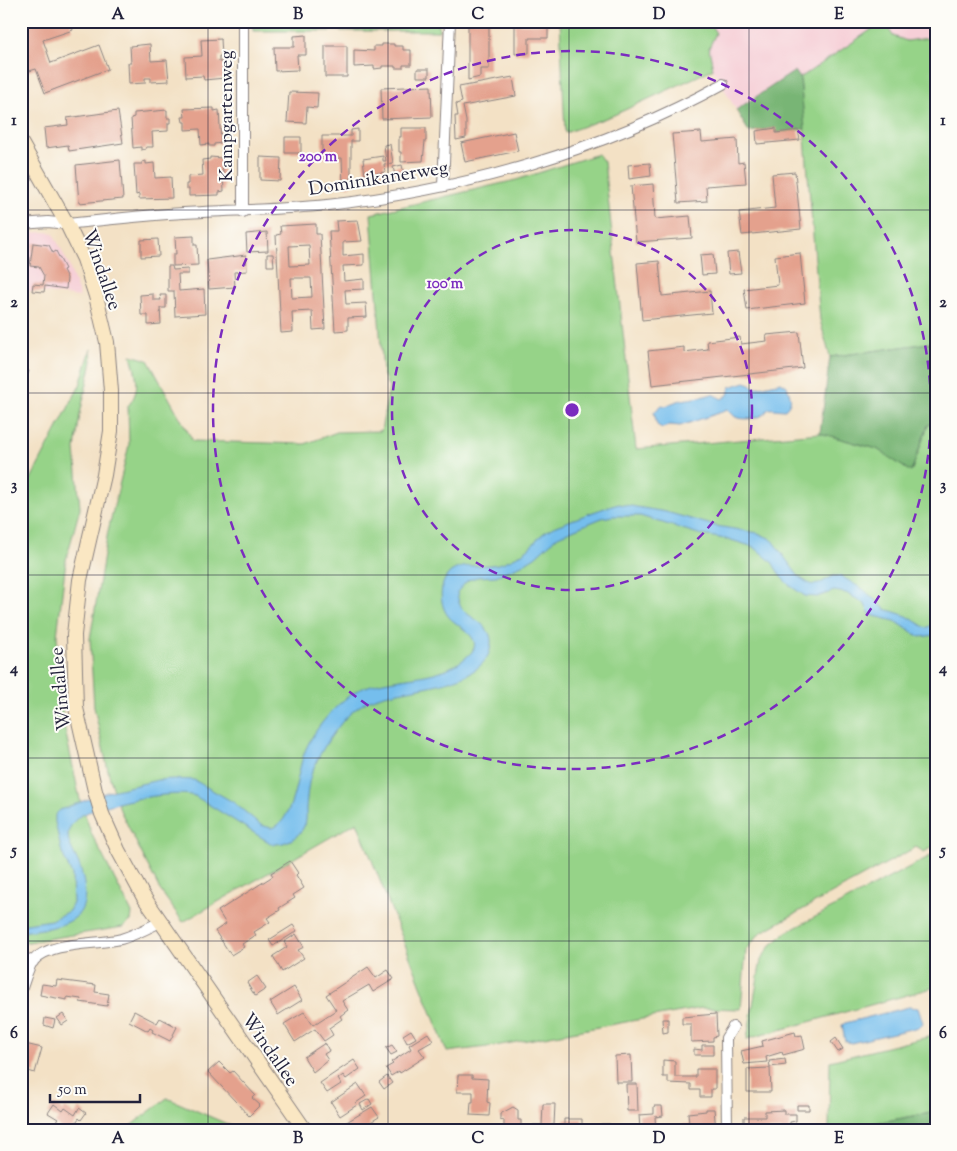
<svg xmlns="http://www.w3.org/2000/svg" width="957" height="1151" font-family="'Sorts Mill Goudy',serif">
	<style>
		.built { fill: #f6cfd7 }
		.green { fill: #96d388; stroke: #5c7a62 }
		.forest { fill: #78b574; stroke: #4d6c58 }
		.water { fill: #74beed; stroke: #4b7094 }
		.building { fill: #e4a18d; fill-rule: evenodd }
		.lines { fill: none; stroke-linecap: round; stroke-linejoin: round }
		.street-casing { stroke: #8a8280; stroke-width: 12 }
		.secondary-casing { stroke: #8a8280; stroke-width: 16 }
		.street { stroke: #fff; stroke-width: 10 }
		.secondary { stroke: #fae7c3; stroke-width: 14 }
		.grid { fill: none; stroke: #22223b; stroke-width: 1; stroke-opacity: 0.55 }
		.ring { fill: none; stroke: #7b2cbf; stroke-width: 2.5; stroke-dasharray: 9 6 }
		.labels { text-anchor: middle; stroke-width: 4; stroke-linejoin: round; paint-order: stroke }
		.street-label { font-size: 19px; fill: #22223b; stroke: #fdfcf7 }
		.centre { fill: #7b2cbf; stroke: #fdfcf7; stroke-width: 2.5 }
		.ring-label { font-size: 15px; text-anchor: middle; font-weight: bold; fill: #7b2cbf; stroke: #fdfcf7; stroke-width: 4; stroke-linejoin: round; paint-order: stroke }
		.neatline { fill: none; stroke: #22223b; stroke-width: 2 }
		.grid-label { font-size: 16px; text-anchor: middle; font-weight: bold; fill: #22223b }
	</style>
	<rect width="100%" height="100%" fill="#fdfcf7"/>
	<filter id="ink" filterUnits="userSpaceOnUse"><feTurbulence type="fractalNoise" baseFrequency=".02" numOctaves="2"/><feDisplacementMap in="SourceGraphic" scale="10" xChannelSelector="R" yChannelSelector="G"/><feConvolveMatrix kernelMatrix="1 2 1 2 8 2 1 2 1" color-interpolation-filters="sRGB"/></filter>
	<filter id="wash" filterUnits="userSpaceOnUse"><feTurbulence type="fractalNoise" baseFrequency=".0096" numOctaves="4" result="noise"/><feDisplacementMap in="SourceGraphic" scale="20" xChannelSelector="R" yChannelSelector="G"/><feGaussianBlur stdDeviation="1.12" result="paint"/><feColorMatrix in="noise" values="0 0 0 0 0 0 0 0 0 0 0 0 0 0 0 0 0 1.4 0 .05"/><feComposite in="paint" operator="in"/></filter>
	<g filter="url(#wash)">
		<rect width="100%" height="100%" fill="#f3e1c5"/>
		<!-- built -->
		<path class="built" d="M708,21h228v321l-106,15 -10,-37 -20,-242 -5,-7 -59,39 -23,-41 -4,-21 7,-15z
			M45,232l8,1 15,30 12,34 -59,-7v-15l6,-42z"/>
		<!-- green -->
		<path class="green" d="M253,21h186v10h-186z
			M560,21h148l8,12 -7,15 4,21 -99,46 -49,18z
			M884,21l9,15 14,5 29,-4v305l-106,15 -10,-37 -20,-242z
			M598,154l6,8 32,287 184,-16 57,16 34,23 17,-47 8,-2v422l-12,7 -8,-5 -156,86 -14,17 -5,59 -39,-1 -207,38 -48,6 -90,-230 -174,100 -23,-32 -40,-80 -11,-35 -15,-68 -4,-68 18,-108 21,-86 -1,-39c14,-17 8,-31 3,-51l17,5 45,81 112,3 32,-12 44,-1 8,-43 -6,-15 -12,-159 145,-34z
			M91,349l1,12 -12,53 -5,35 5,59 -14,52 -9,76 6,84 17,80 12,35 40,78 -1,8 -8,6 -95,15h-7v-444l59,-113z
			M936,853v134l-189,52 14,-79 9,-14 17,-14z
			M936,1035v77l-99,18h-8l1,-69z
			M167,1098l74,32h-116z"/>
		<!-- forest -->
		<path class="forest" d="M795,71l5,7 5,51 -29,4 -1,-5 -26,4 -13,-22z
			M936,342v81l-8,2 -17,47 -34,-23 -57,-16 10,-76z
			M936,1112v18h-99z"/>
		<!-- water -->
		<path class="water" d="M745,382l6,2 4,4 26,-6 6,4c3,12 7,12 -2,24 -7,0 -11,-2 -17,-1 -4,10 -20,11 -30,9 -5,-1 -6,-6 -10,-8l-48,16 -10,-1 -8,3 -5,-3 -3,-13 8,-7 4,1c15,-9 30,-6 46,-12l10,5 6,-4 2,-8z
			M619,504l47,8 50,14 42,7 13,6 28,38 9,6 5,2 6,-1 14,-8h8l23,14 21,19 22,7 19,12 10,-5v12l-16,2 -25,-16 -21,-5 -4,-2 -6,-11 -18,-10 -12,-2 -17,6 -12,-1 -16,-11 -8,-8 -9,-15 -18,-15 -23,-7 -29,-5 -62,-19h-27l-11,2 -44,18 -23,21 -13,8 -26,11 -19,1 -9,3 -11,12c1,7 2,15 8,20 10,8 27,15 26,31 -2,47 -93,42 -123,58 -11,6 -22,15 -29,25 -11,14 -20,28 -27,46 -4,10 -5,26 -6,37 0,5 1,11 -1,15 -5,14 -20,21 -33,20l-77,-48c-23,-7 -94,8 -115,20 -6,4 -12,12 -12,19 0,11 9,22 12,32 17,56 -13,59 -59,65v-7l30,-5 18,-9 4,-8 -1,-28 -10,-22 -7,-31v-7l5,-5 47,-18 51,-12 15,-1 21,1 39,22 28,23 10,3c2,-1 5,-1 7,-3 16,-12 19,-52 26,-71 2,-6 6,-14 10,-20 11,-17 31,-39 49,-46 35,-14 78,-6 107,-34 16,-16 -14,-28 -21,-37 -8,-9 -10,-25 -5,-36 9,-22 40,-12 58,-18 9,-3 20,-9 27,-15 6,-6 11,-13 19,-18 6,-4 14,-6 21,-9 17,-6 33,-13 50,-17z
			M909,1007l9,1 5,15 -4,4 -68,16 -6,-2 -3,-16 3,-2z"/>
		<g id="blocks">
			<!-- building -->
			<path class="building" d="M40,21h30l3,9 -30,10 8,23 48,-18 9,24 -63,24 -9,-24 -10,3 -5,-14v-30z
				M129,21h20v3l-20,1z
				M468,21h21v48h-9v8l-12,3z
				M515,24h33v14h-19v15l-14,1z
				M306,35v20h-9l1,15 -23,1 -1,-24h20v-11z
				M221,39l1,17h-3v6h5l1,16 -21,2 -1,-4 -17,1 -1,-20 17,-1 -1,-16z
				M150,44l1,17 16,-1 2,21 -18,1v-4h-6v5l-16,1 -1,-21h3l-1,-17z
				M382,44h12v2h9v4h8v15h-8v3h-8v-2h-13v2l-8,1v-3l-20,1v-17l20,1v-5h8z
				M325,46h22v31h-22z
				M417,69h12v8h-12z
				M513,77l3,19 -53,10 3,15v17l-10,2 -1,-24h3l-2,-12 6,-2 -3,-15z
				M431,86l1,31 -50,2 -1,-31z
				M289,92l29,1 -1,15 -10,-1 -1,16 -19,-1z
				M214,108v3l5,-1 2,33 -7,1v2h-5v-2l-8,1 -1,-16 -15,1v-8h-2l-1,-5h3l-1,-8z
				M167,110v8h3v5h-2v8l-16,1 1,15h-7v2l-5,1v-3l-8,1 -2,-30 3,-1v-4z
				M118,111l5,32 -54,8 -1,-6 -22,3 -2,-20 24,-3 -1,-7z
				M401,128h25v13h-1l-2,20 -22,1v-10h-2v-15h2z
				M776,128v5l22,-3 2,10 -43,4 -1,-13z
				M358,129v12h-7v45h-8l-1,-28h-20v-22h29v-6z
				M514,132l4,19 -53,11 -4,-19z
				M701,132l1,10 35,-3 1,24 6,-1 2,21 -40,3 1,15 -29,2 -6,-69z
				M285,137h16v16h-16z
				M390,144l3,19 -9,1 1,8 -20,3 -2,-16 20,-3v5h3l-2,-16z
				M210,157l12,1 2,33 -5,1v3l-30,1v-7h-3v-5h2v-8l15,-1 -1,-15 8,-1z
				M260,157l21,1 -1,23 -20,-1z
				M120,160l3,39 -44,4 -3,-38z
				M146,161v3l8,-1 1,15 16,-1 1,21 -33,1v-5l-3,1 -2,-31h8v-2z
				M650,163l1,13 -22,3 -1,-14z
				M402,165l2,9 -9,1 -2,-8z
				M795,172l6,57 -59,6 -3,-23 36,-4 -3,-34z
				M653,184l2,35 35,-3 2,22 -56,4 -5,-56z
				M358,220l4,21 -19,1v14l21,-2v11l-21,1 1,15 20,-2v10l-19,1 1,14 20,-1 1,14 -19,1v12l-13,1 -6,-100h8l-1,-10z
				M316,224v10h4l5,95 -12,1 -1,-19 -20,1 1,20 -12,1 -5,-98 5,-1 -1,-8zM309,245l1,20 -20,1 -1,-20zM291,278h20l1,19 -20,1z
				M267,232l1,19 -21,1 -1,-18z
				M194,236v9h3l1,20 -25,1v-12h3l-1,-17z
				M158,239l1,17 -18,1v-17z
				M33,243l16,2 4,8 3,-2 9,18 -2,1 4,8 -1,11 -21,-3 -1,6 -12,-1 1,-7 10,1 1,-9 -5,-9 -9,-1z
				M738,252l3,21 -12,1 -2,-21z
				M800,253l5,50 -58,7 -3,-21 34,-4 -3,-29z
				M267,254h6l1,12h-7z
				M713,254l2,20 -13,1 -2,-20z
				M246,255l1,16 -13,1 1,15 -26,2 -2,-29z
				M659,261l3,35 48,-5 2,22 -70,7 -5,-57z
				M168,266h4l1,4 15,-1v5h-10l1,17 25,-2 1,25 -30,2 -1,-25h-6z
				M153,294v6h8l-1,-5h6v13h-6l1,16 -13,1v-10h-7l-1,-20z
				M799,332l4,36 -151,17 -4,-34 36,-4v5l24,-3 -1,-8 33,-4 1,7 26,-3 -1,-6z
				M21,369l8,2 -4,10 -4,-1z
				M290,861l8,12 -2,2 8,13 -11,7 2,3 -16,10 1,2 -13,8 3,4 -16,10 2,3 -14,9 2,3 -13,8 -16,-24 11,-7 -8,-13 55,-35 -2,-3z
				M293,925l4,6 -24,15 -4,-6z
				M296,934l8,13 -6,3 6,8 -22,14 -9,-16 14,-9 -3,-5z
				M368,967l8,11 12,-8 6,9 -21,13 -4,-7 -27,16 6,9 -8,6 2,3 -13,9 4,7 -9,6 -9,-12 -20,13 -11,-18 20,-12 9,13 23,-15 -10,-15z
				M257,976l9,13 -11,7 -8,-13z
				M57,980l39,5 -1,7 14,2 -2,12 -27,-4 1,-3 -14,-2v3l-27,-5 2,-11 14,2z
				M294,987l8,13 -24,15 -8,-13z
				M134,1011l23,12 3,-5 17,9 -7,14 -18,-9 1,-2 -3,-2 -2,3 -19,-10z
				M63,1014l5,7 -6,4 -5,-7z
				M716,1014l1,22 -4,1v4l-22,1v-18h-9v-7z
				M45,1018l10,2 -2,8 -9,-3z
				M662,1019h6v13l-5,1z
				M411,1030l5,8 -9,5 -4,-8z
				M795,1032l1,4 6,-1 3,14 -22,6 -1,-3 -16,5 1,5 -23,2 -3,-13 22,-5 -1,-5z
				M428,1033l5,8 -14,8 6,8 -25,16 -1,-2 -8,5 -5,-8 7,-4 -2,-2 20,-13 -2,-4z
				M836,1038l7,11 -5,3 -7,-10z
				M21,1043l21,5 -7,25 -14,-4z
				M325,1043l4,8 -5,3 4,6 -15,12 -9,-15z
				M392,1045l5,7 -6,3 -5,-7z
				M702,1045h11v10h-19v-6l8,1z
				M631,1055l1,27h-16l-1,-26z
				M785,1059l1,6 -16,2 -1,-6z
				M354,1060l6,9 -14,10 -3,-4 -5,4 3,5 -14,9 -7,-10z
				M663,1060l12,1v16h21v-8h19v20h-4v8h-11v-7h-9v-6l-23,-1v-6h-5z
				M219,1062l11,11 3,-2 22,24 -3,3 8,7 -11,11 -41,-44z
				M770,1068l1,24h-24v-23z
				M458,1075h14v3l16,1 -1,23 3,1 -1,13 -19,-1 1,-13h2v-10h-16z
				M387,1076l5,7 -8,6 -5,-7z
				M358,1084l8,12 -10,7 1,2 -17,11 -9,-14z
				M626,1084h11l1,27h-11z
				M369,1099l3,5 -9,6 -3,-6z
				M54,1104l9,7 2,-3 10,7 4,-7 7,5 -5,7 -2,-2 -8,12h-8l-8,-7 3,-4 -10,-6z
				M543,1104h12l-1,21h-3v5h-18v-5h9z
				M797,1105h12v5h-12z
				M654,1106h8l1,10 -8,1 1,13h-16l-1,-15 15,-1z
				M372,1107l7,10 -10,6 1,3 -7,4h-14l-4,-7z
				M513,1107l5,3v10h3v10h-13l-4,-4v-6l-4,-1v-5z
				M706,1109h8l2,21h-41v-5l14,-1 -1,-11 18,-2z
				M784,1110v4h12v7l-6,1v8h-46v-13h21v-6z
				M564,1119h18v11h-18z
				M601,1124h9v6h-9z
				M467,1127h17v3h-17z"/>
		</g>
	</g>
	<g filter="url(#ink)">
		<use href="#blocks" fill-opacity="0" stroke="#8a8280" stroke-width="1"/>
		<g class="lines">
			<defs>
				<path id="street" d="M443,186l7,-165
					M243,212v-191
					M21,224l27,-2 19,2c39,-4 78,-9 117,-11 48,-3 95,-3 143,-8 137,-15 275,-54 396,-121
					M21,956l12,6
					M21,990c4,-9 6,-21 12,-29 17,-20 63,-16 88,-22 14,-4 27,-11 39,-17
					M727,1130l-1,-92 7,-11"/>
				<path id="secondary" d="M21,143l46,81 17,35 12,37 11,46 4,49v40l-7,44 -24,105 -6,55 2,73 19,83 7,23 16,36 25,46 162,234"/>
			</defs>
			<!-- street casing -->
			<use href="#street" class="street-casing"/>
			<!-- secondary casing -->
			<use href="#secondary" class="secondary-casing"/>
			<!-- street -->
			<use href="#street" class="street"/>
			<!-- secondary -->
			<use href="#secondary" class="secondary"/>
		</g>
	</g>
	<!-- grid -->
	<path class="grid" d="M208,21v1109M388,21v1109M569,21v1109M749,21v1109M21,210h915M21,393h915M21,575h915M21,758h915M21,941h915"/>
	<!-- distance rings -->
	<g class="ring">
		<circle cx="572" cy="410" r="180"/>
		<circle cx="572" cy="410" r="359"/>
	</g>
	<g class="labels">
		<!-- street labels -->
		<g class="street-label">
			<text transform="translate(225 116) rotate(-90)" y="7">Kampgartenweg</text>
			<text transform="translate(378 177) rotate(-9)" y="7">Dominikanerweg</text>
			<text transform="translate(103 269) rotate(71)" y="7">Windallee</text>
			<text transform="translate(59 689) rotate(-95)" y="7">Windallee</text>
			<text transform="translate(271 1049) rotate(55)" y="7">Windallee</text>
		</g>
	</g>
	<circle cx="572" cy="410" r="8" class="centre"/>
	<g class="ring-label">
		<text x="318" y="161">200 m</text>
		<text x="445" y="288">100 m</text>
	</g>
	<!-- margin -->
	<rect width="957" height="1151" fill="none" stroke="#fdfcf7" stroke-width="55"/>
	<!-- scale -->
	<path d="M50 1094v8h90v-8" fill="none" stroke="#22223b" stroke-width="2.5"/>
	<text x="58" y="1094" font-size="15" fill="#22223b" stroke="#fdfcf7" stroke-width="4" paint-order="stroke">50 m</text>
	<rect x="28" y="28" width="902" height="1096" class="neatline"/>
	<g class="grid-label">
		<text x="118" y="19">A</text>
		<text x="298" y="19">B</text>
		<text x="478" y="19">C</text>
		<text x="659" y="19">D</text>
		<text x="839" y="19">E</text>
		<text x="14" y="125">1</text>
		<text x="943" y="125">1</text>
		<text x="14" y="307">2</text>
		<text x="943" y="307">2</text>
		<text x="14" y="490">3</text>
		<text x="943" y="490">3</text>
		<text x="14" y="673">4</text>
		<text x="943" y="673">4</text>
		<text x="14" y="855">5</text>
		<text x="943" y="855">5</text>
		<text x="14" y="1038">6</text>
		<text x="943" y="1038">6</text>
		<text x="118" y="1143">A</text>
		<text x="298" y="1143">B</text>
		<text x="478" y="1143">C</text>
		<text x="659" y="1143">D</text>
		<text x="839" y="1143">E</text>
	</g>
</svg>
